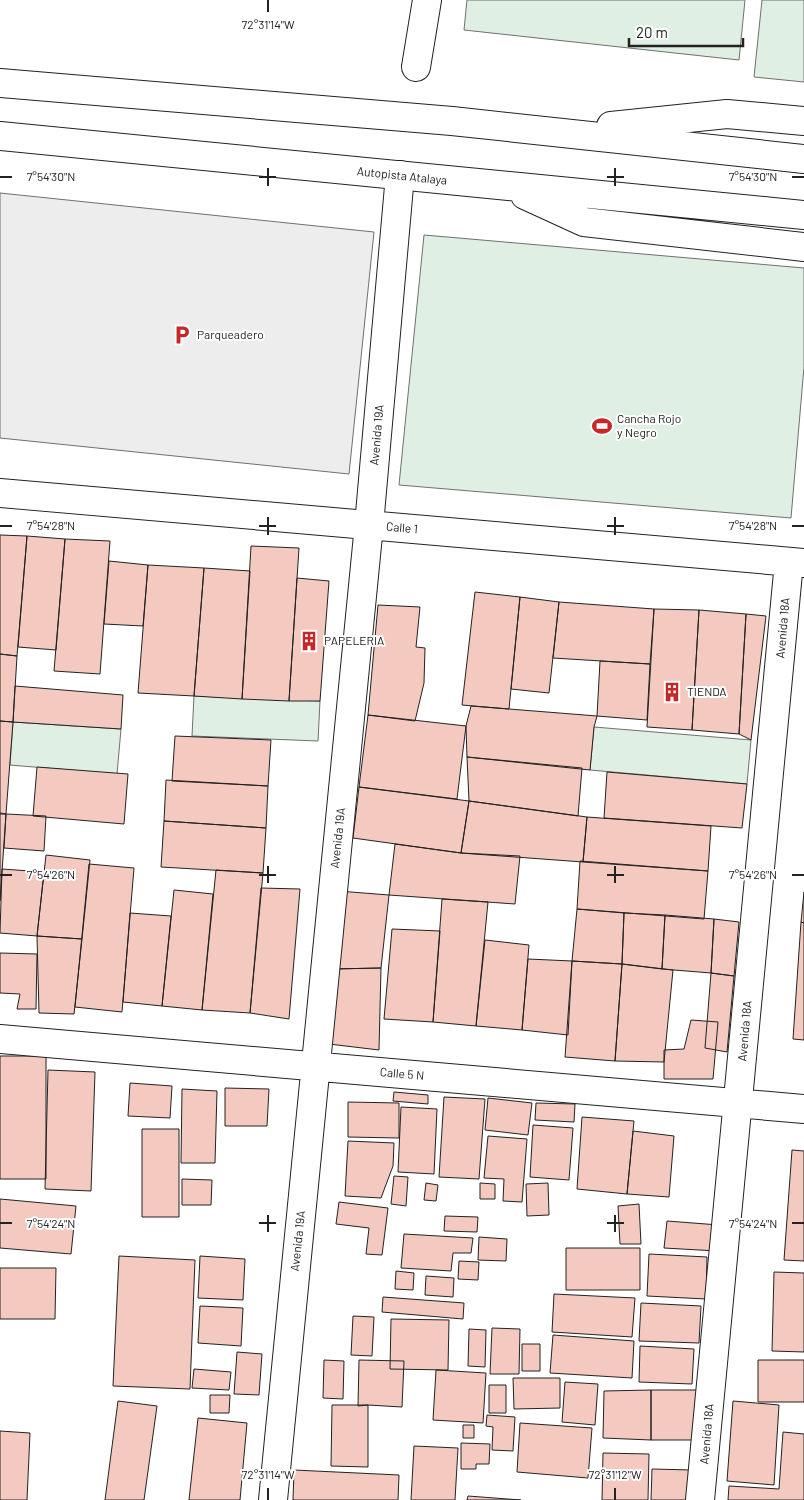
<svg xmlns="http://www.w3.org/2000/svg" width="804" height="1500" font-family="Barlow,sans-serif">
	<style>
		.green { fill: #e0efe3; stroke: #6f6f6f }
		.parking { fill: #ededed; stroke: #6f6f6f }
		.building { fill: #f3c9c0; stroke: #222 }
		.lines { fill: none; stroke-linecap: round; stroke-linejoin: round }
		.minor-casing { stroke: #222; stroke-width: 30 }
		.major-casing { stroke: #222; stroke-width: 30 }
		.minor { stroke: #fff; stroke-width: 28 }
		.major { stroke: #fff; stroke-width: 28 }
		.ticks { fill: none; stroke: #222; stroke-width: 2 }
		.labels { text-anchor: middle; stroke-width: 4; stroke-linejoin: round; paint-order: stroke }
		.street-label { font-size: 12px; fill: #222; stroke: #fff }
		.poi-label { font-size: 12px; fill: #222; stroke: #fff; text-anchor: start }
		.ticks-label { font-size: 12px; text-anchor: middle; fill: #222; stroke: #fff; stroke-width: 4; stroke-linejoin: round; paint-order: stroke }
	</style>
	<rect width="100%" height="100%" fill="#fff"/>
	<!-- green -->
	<path class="green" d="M467,0h278l-6,60 -275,-30z
		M762,0h42v82l-50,-5z
		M424,235l380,33v99l-13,151 -392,-33z
		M194,696l126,5 -2,40 -126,-5z
		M13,722l108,7 -4,45 -107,-9z
		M594,727l157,13 -4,44 -157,-14z"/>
	<!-- parking -->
	<path class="parking" d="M0,193l374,39 -25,242 -349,-36z"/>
	<!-- building -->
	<path class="building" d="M0,535l27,1 -10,120 -17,-2z
		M27,536l38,3 -9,111 -38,-3z
		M65,539l45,2 -10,133 -46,-3z
		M251,546l48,2 -10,153 -47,-2z
		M109,561l39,4 -5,61 -39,-2z
		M148,565l56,3 -10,128 -56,-3z
		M204,568l46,3 -8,128 -48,-3z
		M297,578l32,3 -9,120h-31z
		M475,592l45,5 -11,112 -47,-4z
		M520,597l39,5 -10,91 -38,-4z
		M559,602l95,7 -4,55 -97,-6z
		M378,605l42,2 -4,40 9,1 -1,35 -9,38 -47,-6z
		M654,609l45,1 -7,120 -45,-3z
		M699,610l47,4 -7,120 -47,-4z
		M746,614l20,2 -15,124 -12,-6z
		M0,654l17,2 -4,66 -13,-1z
		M600,661l50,3 -3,56 -50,-4z
		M15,686l108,9 -2,34 -108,-7z
		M471,706l126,10 -3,11 -4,43 -123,-13 -1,-31z
		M368,715l98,11 -9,73 -98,-12z
		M0,721l13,1 -7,92h-6z
		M175,736l96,4 -3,46 -96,-5z
		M467,757l115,11 -4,48 -109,-15z
		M37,767l91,7 -4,50 -91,-8z
		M607,772l140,12 -5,44 -138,-10z
		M166,780l102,6 -2,42 -102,-7z
		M359,787l110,14 -8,52 -108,-15z
		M469,801l118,16 -4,45 -122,-9z
		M0,813l6,1 -6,87z
		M6,814l40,2 -2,35 -40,-3z
		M587,817l124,9 -3,45 -125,-9z
		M164,821l102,7 -3,45 -102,-6z
		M395,844l66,9 59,3 -5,48 -126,-9z
		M46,855l44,5 -8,79 -45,-3z
		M580,861l128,10 -4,48 -127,-10z
		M89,864l45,4 -12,144 -47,-5z
		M2,869l42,3 -7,64 -37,-3z
		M216,870l47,3 -13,140 -48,-3z
		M261,888l39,1 -11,130 -39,-6z
		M174,890l39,4 -11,116 -40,-4z
		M338,891l51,4 -8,73 -50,1z
		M804,892v31l-3,-1z
		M442,899l46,3 -12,124 -43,-4z
		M577,909l47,4 -2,51 -50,-3z
		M130,913l41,3 -9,90 -39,-4z
		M624,913l41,2 -3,54 -40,-5z
		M665,915l49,4 -3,54 -49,-4z
		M714,919l25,3 -5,54 -23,-3z
		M801,922l3,1v117l-11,-1z
		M392,929l48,2 -7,91 -49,-3z
		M37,936l45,3 -8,75 -35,-1z
		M485,940l44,5 -7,85 -46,-4z
		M0,953l37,1 -1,55h-19l3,-15 -20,-1z
		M528,959l44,2 -4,74 -46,-5z
		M572,961l50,3 -7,97 -50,-4z
		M622,964l51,6 -9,92 -49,-1z
		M381,968l-2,82 -50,-6 2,-75z
		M711,973l23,3 -7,76 -22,-4z
		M691,1020l27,2 -5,57h-49v-29l20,-1z
		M0,1056h46v123h-46z
		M48,1070l47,2 -4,119 -46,-2z
		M130,1083l42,3 -2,32 -42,-2z
		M225,1088l44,1 -2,37h-42z
		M182,1089l35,2 -2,72h-34z
		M394,1092l34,3v9l-35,-3z
		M444,1097l41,2 -6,80 -40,-2z
		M488,1098l44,5 -4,32 -43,-5z
		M348,1102l51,1v35l-51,-1z
		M536,1103l39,1 -1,18 -39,-2z
		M401,1107l36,2 -3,65 -36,-2z
		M582,1117l52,4 -7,73 -50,-5z
		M533,1125l40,3 -4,52 -39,-3z
		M142,1129h37v88h-37z
		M633,1131l41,5 -5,61 -42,-3z
		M488,1136l39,3 -5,63 -19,-1 1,-22 -20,-1z
		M348,1141l46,2 -1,23 -12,32 -36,-2z
		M792,1150l12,1v110l-20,-1z
		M394,1176l14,1 -2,29 -15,-2z
		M182,1179l30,1 -1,25h-29z
		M426,1183l12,2 -2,16 -12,-1z
		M480,1183l15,1v15h-15z
		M548,1183l1,32 -22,1 -1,-32z
		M0,1199l76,7 -5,48 -71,-6z
		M339,1202l49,6 -6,47 -16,-1 3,-26 -33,-4z
		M639,1204l2,40h-21l-2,-38z
		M445,1216l33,1 -1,15 -33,-1z
		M667,1221l52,4 -2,26 -53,-3z
		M404,1234l69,4 -2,15h-18l-2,18 -50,-3z
		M479,1237l28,2 -1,22 -28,-1z
		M566,1248h74v42h-74z
		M649,1254l58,3 -1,42 -59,-3z
		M119,1256l76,4 -5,129 -77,-3z
		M200,1256l45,3 -2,41 -45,-2z
		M459,1261l20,1 -1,18 -20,-1z
		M0,1268h56l-1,51h-55z
		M396,1271l18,2 -1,17 -18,-1z
		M774,1272l30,1v79l-32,-1z
		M426,1276l28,2 -1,19 -28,-2z
		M554,1294l81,4 -3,39 -80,-5z
		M383,1297l81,6 -1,16 -81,-7z
		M641,1303l60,3 -2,37 -60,-2z
		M200,1306l43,2 -2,38 -43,-3z
		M353,1316l21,1 -2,39 -21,-1z
		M391,1319l58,1 -1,50 -58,-1z
		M492,1328l28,1 -1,45h-29z
		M469,1329l17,1 -1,37 -17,-1z
		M553,1335l81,6 -2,37 -82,-5z
		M522,1344h18v27h-18z
		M640,1346l54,3 -2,35 -53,-2z
		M237,1352l25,2 -3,41 -25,-1z
		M324,1360l20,1 -1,38 -20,-1z
		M359,1360l45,1 -2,46 -34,-2 -10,1z
		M758,1360h46v42h-46z
		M194,1369l37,3 -2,18 -37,-2z
		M436,1370l50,3 -3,50 -50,-3z
		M513,1378h47v30l-46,1z
		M565,1382l33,2 -3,41 -33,-3z
		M489,1385h17v28h-17z
		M651,1390v50l-48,-2 1,-47z
		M651,1390h53v50h-53z
		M210,1395h20l-1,18h-19z
		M118,1401l39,5 -13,94h-39z
		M733,1401l46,4 -5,80 -47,-4z
		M332,1405h36v62l-37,-1z
		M487,1415l28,2 -2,34 -21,-1 1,-23 -7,-1z
		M198,1418l49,5 -7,77h-51z
		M520,1423l72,5 -4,50 -71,-6z
		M463,1425h11v13h-11z
		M0,1431l30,2 -3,67h-27z
		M783,1432l21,2v66h-76l1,-14 50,3z
		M461,1443l29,1 -1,20h-13v5h-15z
		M414,1446l44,2 -3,52h-44z
		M603,1453l46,1 -1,46h-46z
		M652,1469l40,1 -1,30h-40z
		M294,1470l105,5 -1,25h-105z
		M468,1496l53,4h-54z"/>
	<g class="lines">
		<defs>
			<path id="minor" d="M416,67l11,-67
				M0,493l804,70
				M0,1039l804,70
				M273,1500l96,-975 31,-350
				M700,1500l89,-938"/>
			<path id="major" d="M0,83l452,38 352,38
				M611,126l116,-12 77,7
				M0,136l804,79
				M525,195l59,27 220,25"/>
		</defs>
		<!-- minor casing -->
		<use href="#minor" class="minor-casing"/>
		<!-- major casing -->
		<use href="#major" class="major-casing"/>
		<!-- minor -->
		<use href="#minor" class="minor"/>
		<!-- major -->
		<use href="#major" class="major"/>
	</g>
	<!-- ticks -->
	<path class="ticks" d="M268,0v12M268,168v18M615,168v18M0,177h12M259,177h17M607,177h17M792,177h12M268,517v18M615,517v18M0,526h12M259,526h17M607,526h17M792,526h12M268,866v17M615,866v17M0,875h12M259,875h17M607,875h17M792,875h12M268,1215v17M615,1215v17M0,1223h12M259,1223h17M607,1223h17M792,1223h12M268,1488v12M615,1488v12"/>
	<!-- icons -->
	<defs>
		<symbol id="parking-bare" viewBox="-9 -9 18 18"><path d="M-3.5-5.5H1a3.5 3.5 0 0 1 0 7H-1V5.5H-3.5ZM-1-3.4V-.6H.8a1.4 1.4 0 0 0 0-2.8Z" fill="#c62828" stroke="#fff" stroke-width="2.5" paint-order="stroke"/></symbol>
		<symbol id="stadium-bare" viewBox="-9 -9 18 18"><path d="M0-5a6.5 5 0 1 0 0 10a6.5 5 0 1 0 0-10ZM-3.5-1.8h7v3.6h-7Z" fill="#c62828" stroke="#fff" stroke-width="2.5" paint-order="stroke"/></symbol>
		<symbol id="building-bare" viewBox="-9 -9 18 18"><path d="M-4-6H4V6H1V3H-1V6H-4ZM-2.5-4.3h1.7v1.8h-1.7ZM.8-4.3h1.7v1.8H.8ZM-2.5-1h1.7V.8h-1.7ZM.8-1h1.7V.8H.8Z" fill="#c62828" stroke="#fff" stroke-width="2.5" paint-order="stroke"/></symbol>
	</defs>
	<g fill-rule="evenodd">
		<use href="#parking-bare" x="168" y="321" width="28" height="28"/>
		<use href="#stadium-bare" x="588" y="412" width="28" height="28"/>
		<use href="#building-bare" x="295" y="627" width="28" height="28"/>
		<use href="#building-bare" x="658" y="678" width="28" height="28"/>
	</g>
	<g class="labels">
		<!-- street labels -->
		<g class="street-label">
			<text transform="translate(402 176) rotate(6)" y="4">Autopista Atalaya</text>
			<text transform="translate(377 435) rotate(-85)" y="4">Avenida 19A</text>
			<text transform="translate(402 528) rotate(5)" y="4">Calle 1</text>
			<text transform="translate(783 628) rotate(-85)" y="4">Avenida 18A</text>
			<text transform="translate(338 838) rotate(-84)" y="4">Avenida 19A</text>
			<text transform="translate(745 1031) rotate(-85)" y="4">Avenida 18A</text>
			<text transform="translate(402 1074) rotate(5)" y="4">Calle 5 N</text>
			<text transform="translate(298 1241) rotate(-84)" y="4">Avenida 19A</text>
			<text transform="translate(707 1434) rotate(-85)" y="4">Avenida 18A</text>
		</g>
		<!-- poi labels -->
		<g class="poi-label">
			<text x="197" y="339">Parqueadero</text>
			<text x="617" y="423">Cancha Rojo<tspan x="617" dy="14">y Negro</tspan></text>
			<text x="324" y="645">PAPELERIA</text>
			<text x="687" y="696">TIENDA</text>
		</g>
	</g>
	<g class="ticks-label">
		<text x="268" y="29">72°31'14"W</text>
		<text x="51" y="181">7°54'30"N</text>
		<text x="753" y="181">7°54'30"N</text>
		<text x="51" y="530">7°54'28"N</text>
		<text x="753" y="530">7°54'28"N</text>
		<text x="51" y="879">7°54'26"N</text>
		<text x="753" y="879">7°54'26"N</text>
		<text x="51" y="1228">7°54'24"N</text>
		<text x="753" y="1228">7°54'24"N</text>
		<text x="268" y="1479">72°31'14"W</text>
		<text x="615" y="1479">72°31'12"W</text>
	</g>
	<!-- scale -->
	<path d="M629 38v8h114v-8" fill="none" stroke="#222222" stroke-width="2.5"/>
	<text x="636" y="38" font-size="15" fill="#222222" stroke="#ffffff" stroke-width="4" paint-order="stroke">20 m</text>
</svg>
